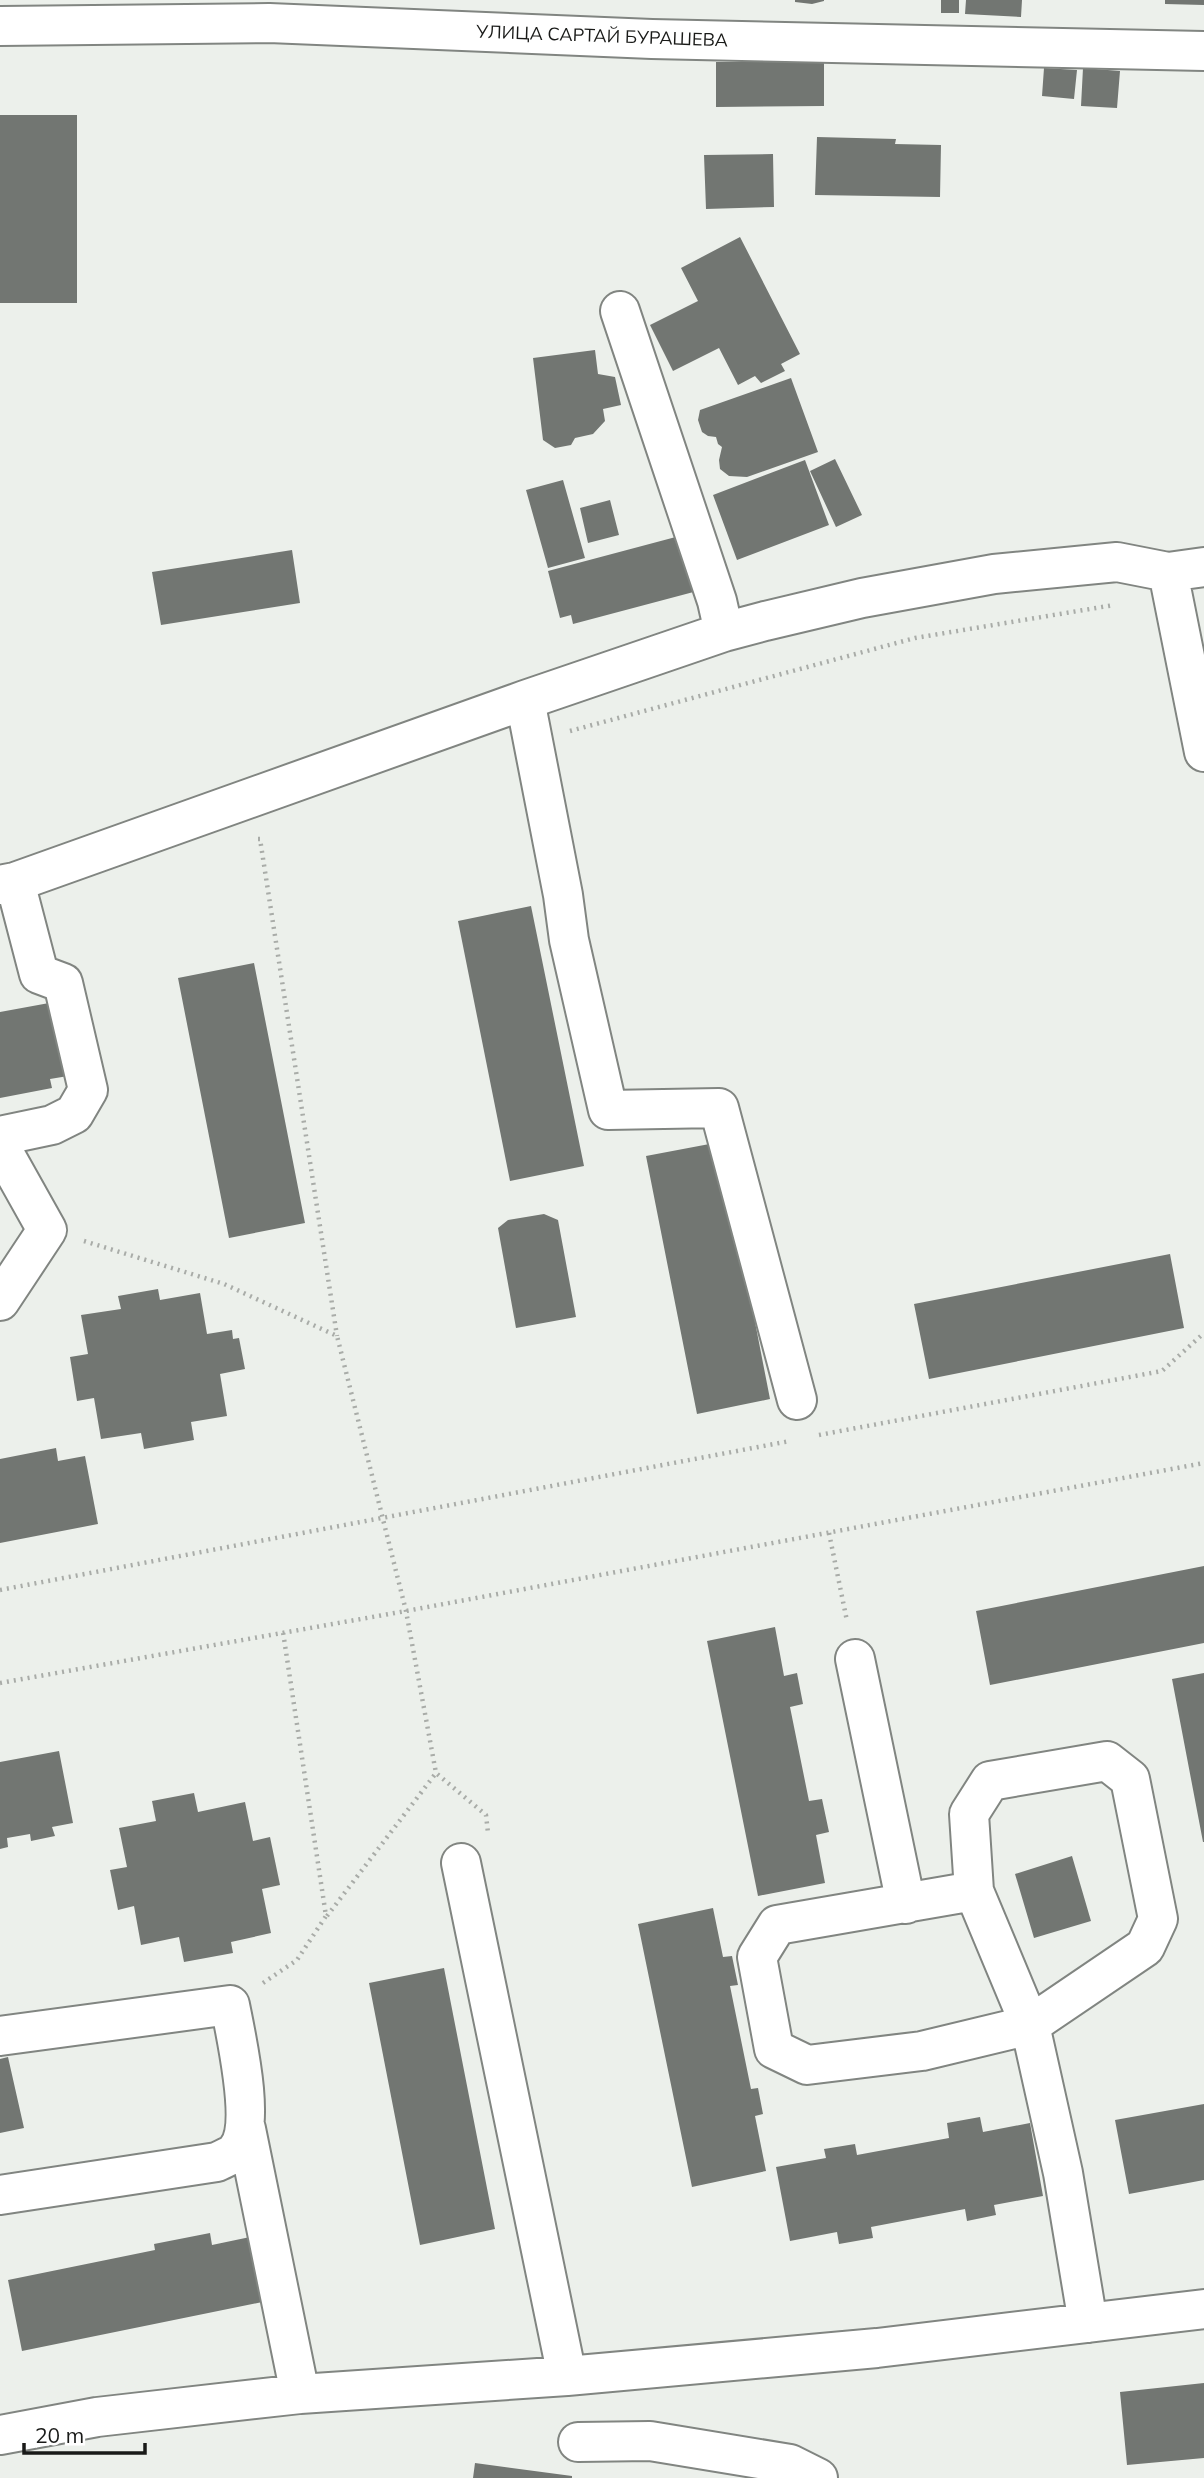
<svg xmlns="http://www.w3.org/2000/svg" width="1204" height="2478" font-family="Mulish,sans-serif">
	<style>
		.building { fill: #727672 }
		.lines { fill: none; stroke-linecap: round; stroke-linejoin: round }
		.minor-casing { stroke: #818581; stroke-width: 42 }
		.path { stroke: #a9aca8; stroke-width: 4.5; stroke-dasharray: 2 5; stroke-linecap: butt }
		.minor { stroke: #fff; stroke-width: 38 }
		.labels { text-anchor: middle; stroke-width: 7; stroke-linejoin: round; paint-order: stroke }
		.street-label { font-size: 18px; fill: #191a18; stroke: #fff }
	</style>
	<rect width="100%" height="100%" fill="#ecf0eb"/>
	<!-- building -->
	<path class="building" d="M795,0h29v1l-12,3 -17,-2z
		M941,0h18v13h-18z
		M966,0h56l-1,17 -56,-3z
		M1165,0h39v5l-39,-1z
		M716,62h108v44l-108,1z
		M1044,68l33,2 -3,29 -32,-3z
		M1083,68l37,3 -3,37 -36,-2z
		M0,115h77v188h-77z
		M817,137l79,2 -1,5 46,1 -1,52 -125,-2z
		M773,154l1,53 -68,2 -2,-54z
		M740,237l60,117 -19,10 4,7 -24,12 -6,-7 -17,9 -19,-37 -46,23 -23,-46 48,-24 -17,-33z
		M595,350l3,24 17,3 6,28 -18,4 2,12 -12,13 -18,4 -4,7 -16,3 -12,-8 -10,-82z
		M791,378l27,74 -71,25 -18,-1 -9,-7 -1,-9 3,-13 -4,-3 -2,-7 -8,-1 -6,-4 -4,-12 2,-10z
		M835,459l27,56 -26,12 -26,-56z
		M805,460l24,65 -92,35 -24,-65z
		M563,480l22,78 -37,10 -22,-78z
		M610,500l9,35 -31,8 -8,-35z
		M687,534l14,56 -128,34 -2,-9 -11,3 -12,-47z
		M292,550l8,53 -139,22 -9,-53z
		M531,906l53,260 -74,15 -52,-260z
		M254,963l51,260 -76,15 -51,-260z
		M60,1001l14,74 -24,4 2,9 -52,10v-86z
		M720,1142l50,257 -73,15 -51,-258z
		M544,1214l14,6 18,97 -60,11 -18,-100 10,-8z
		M1170,1254l14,74 -255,51 -15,-75z
		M158,1289l2,11 40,-7 7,41 25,-4 1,9 6,-1 6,31 -25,5 7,42 -36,6 3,18 -50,9 -3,-16 -40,6 -7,-41 -17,3 -7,-44 18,-3 -7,-39 40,-6 -3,-13z
		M56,1448l2,13 27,-5 13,68 -98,19v-84z
		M1204,1566v77l-214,42 -14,-74z
		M775,1627l9,49 13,-3 6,31 -13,3 19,94 13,-2 7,33 -13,3 9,48 -67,13 -51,-255z
		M1204,1673v169h-1l-31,-163z
		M59,1751l14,72 -21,4 3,9 -24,5 -1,-7 -23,4 1,9 -8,2v-87z
		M194,1793l4,19 47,-10 8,39 17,-4 10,48 -18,4 9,44 -40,9 2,11 -49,9 -5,-25 -38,8 -7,-39 -16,4 -8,-40 17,-3 -8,-39 37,-7 -4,-20z
		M1072,1856l19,65 -57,17 -19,-64z
		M713,1908l10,49 9,-1 6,29 -8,1 21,103 7,-1 5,26 -8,2 11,55 -74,16 -54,-263z
		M444,1968l51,261 -75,16 -51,-262z
		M8,2057l16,71 -24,5v-74z
		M1204,2104v76l-75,14 -14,-74z
		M980,2117l3,15 47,-9 13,73 -49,9 2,10 -29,6 -2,-12 -94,18 2,11 -34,6 -2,-12 -47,9 -14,-74 50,-9 -2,-9 31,-5 2,11 92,-17 -2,-15z
		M210,2233l2,12 47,-10 13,65 -250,51 -14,-71 147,-30 -1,-6z
		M1204,2383v75l-77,7 -7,-73z
		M475,2463l97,13v2h-99z"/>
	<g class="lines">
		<defs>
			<path id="minor" d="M0,26l269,-3 383,16 552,12
				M620,311l97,290 7,31
				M1168,572l36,180
				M525,700l38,195 6,45 39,170 111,-2 78,292
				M0,885l15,-3 510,-182 199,-68 41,-11 97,-23 132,-24 123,-12 51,10 36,-5
				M0,1136l52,-11 22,-11 14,-24 -25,-107 -24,-9 -24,-92
				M0,1146l47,84 -47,71
				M855,1659l51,245
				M461,1863l106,513
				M974,1891l56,134 115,-78 13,-28 -28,-140 -23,-18 -117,20 -21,33 5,77 -197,34 -20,32 17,92 33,16 115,-14 108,-26 33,148 25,150
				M0,2036l230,-31c6,31 27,122 6,146 -4,5 -14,8 -19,11l-217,33
				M246,2129l54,265
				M0,2435l97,-18 203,-23 267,-18 310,-28 327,-39
				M578,2442l72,-1 140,23 28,14"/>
		</defs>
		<!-- minor casing -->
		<use href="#minor" class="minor-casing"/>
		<!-- path -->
		<path class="path" d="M570,731l345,-93 199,-33
			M258,839h2l77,497
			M84,1241l140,43 113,52 69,275 30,162 50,42 2,18
			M819,1435l343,-64 42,-38
			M829,1533l18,88
			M0,1590l790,-149
			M0,1683l406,-72 798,-148
			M327,1916l109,-143
			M263,1983l34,-23 29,-44 -43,-284"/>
		<!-- minor -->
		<use href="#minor" class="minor"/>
	</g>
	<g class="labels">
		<!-- street labels -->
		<g class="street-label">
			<text transform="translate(602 36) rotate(2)" y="6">УЛИЦА САРТАЙ БУРАШЕВА</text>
		</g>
	</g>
	<!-- scale -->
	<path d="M24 2443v10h121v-10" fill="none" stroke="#191a18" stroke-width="3.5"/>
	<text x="35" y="2443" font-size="21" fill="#191a18" stroke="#ffffff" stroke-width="5" paint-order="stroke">20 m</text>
</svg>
